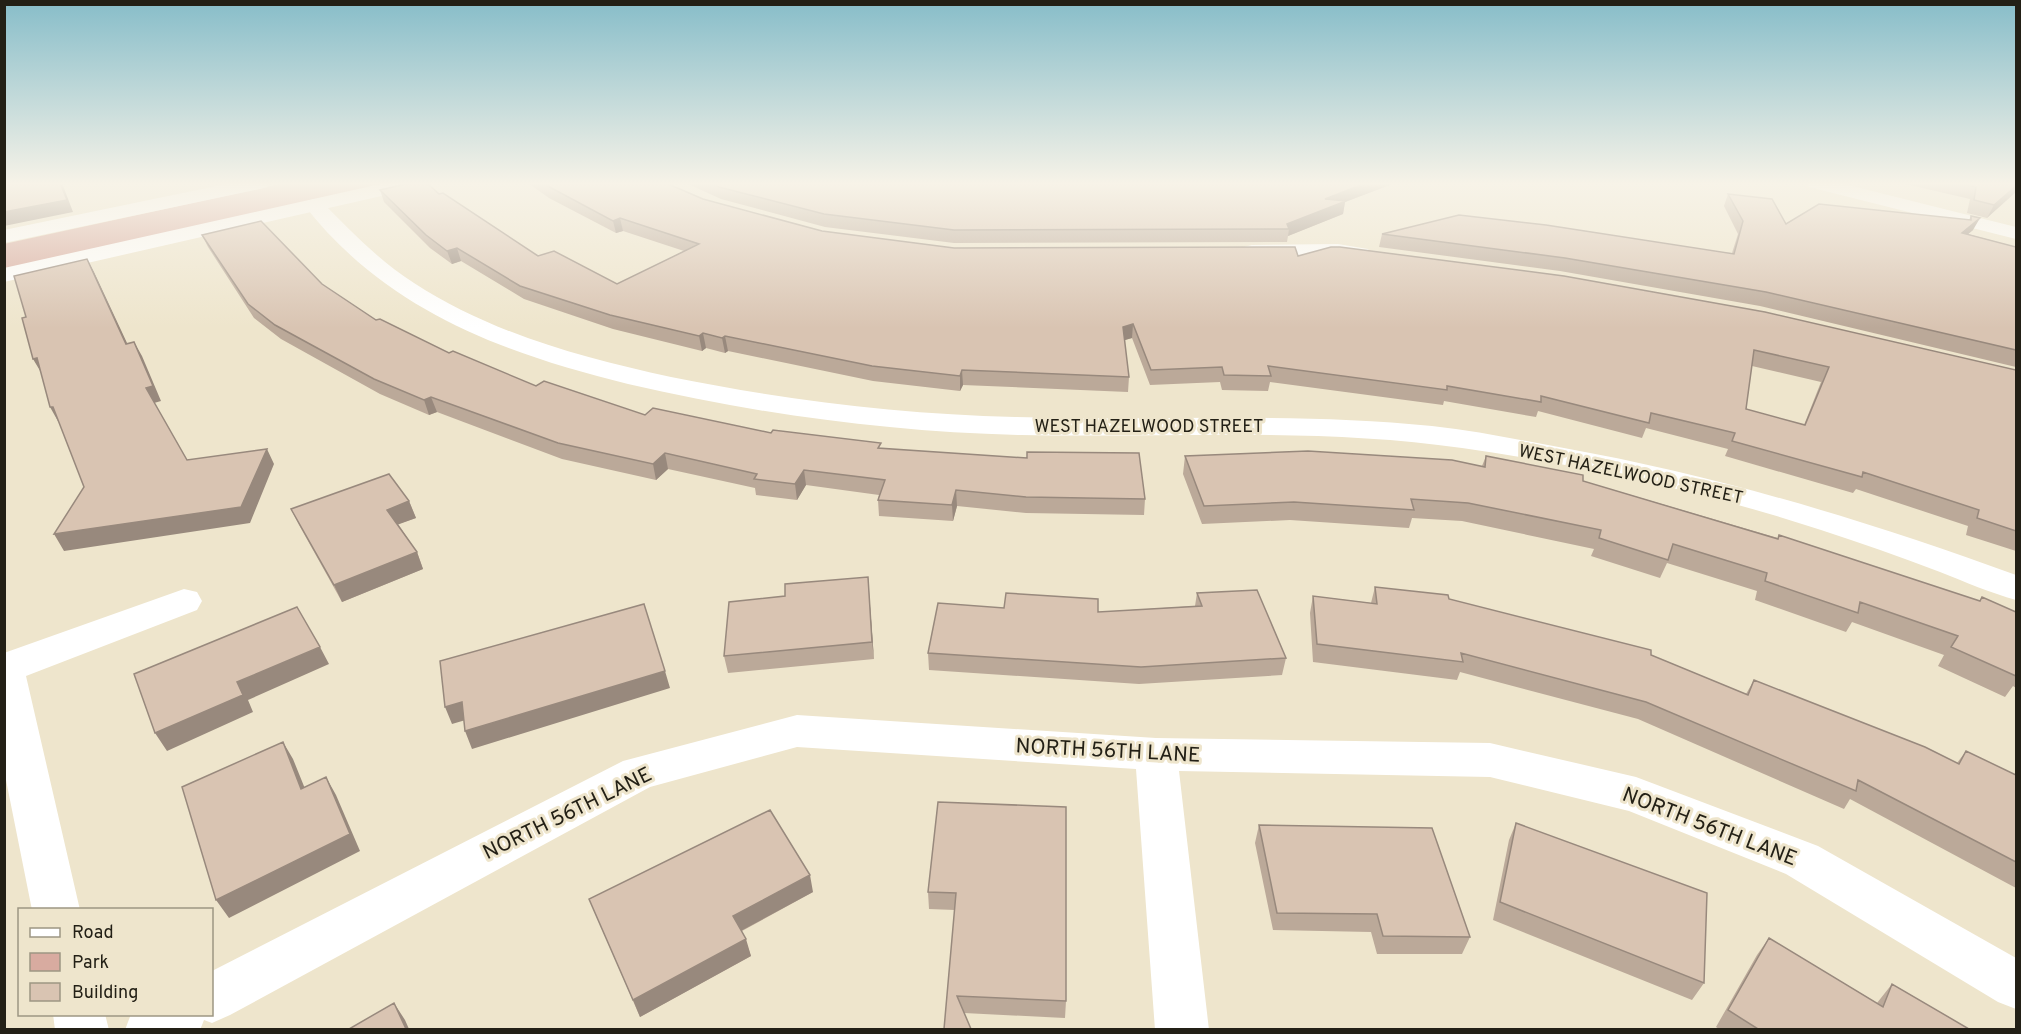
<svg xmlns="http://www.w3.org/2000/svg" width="2021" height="1034" font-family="Overpass,sans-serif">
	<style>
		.green { fill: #d8aba0 }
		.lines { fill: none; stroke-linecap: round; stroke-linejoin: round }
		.minor { fill: #fff; fill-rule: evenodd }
		.tertiary { fill: #fff; fill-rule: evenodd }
		.wall { fill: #bba999; fill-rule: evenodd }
		.shaded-wall { fill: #98897d }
		.building { fill: #d9c4b2; stroke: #98897d; stroke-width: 1.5; fill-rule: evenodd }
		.labels { text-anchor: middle; stroke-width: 6; stroke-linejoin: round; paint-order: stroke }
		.street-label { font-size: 18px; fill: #232016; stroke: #eee5cc }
		.near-street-label { font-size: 21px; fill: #232016; stroke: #eee5cc }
	</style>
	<rect width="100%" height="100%" fill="#eee5cc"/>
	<!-- green -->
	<path class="green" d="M285,183h110l-390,88 -1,-27z"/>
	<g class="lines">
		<!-- minor -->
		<path class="minor" d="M314,199l7,2c29,29 58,60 93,82 77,50 168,75 257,94 114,23 229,37 344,40 139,4 278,-5 417,9 45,5 88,14 132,22 155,28 304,73 452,127v25c-25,-7 -51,-18 -76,-28 -39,-15 -79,-29 -119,-42 -116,-38 -238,-65 -359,-82 -146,-21 -294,-10 -441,-13 -132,-3 -264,-21 -393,-51 -126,-31 -242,-74 -324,-179l3,-4z
			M1338,244l30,5 3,5 -3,5 -8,2 -22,-3 -86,1 -8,-2 -3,-5 3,-5 8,-2z
			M184,589l13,3 5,9 -5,9 -171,66 54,234h-48l-28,-140v-117z
			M797,715l359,23 334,5 146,34 182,69 198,112v51l-18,-7 -212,-128 -157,-63 -139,-34 -311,-6 30,259h-54l-19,-261 -339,-22 -147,40 -420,228 -18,8 -8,-3 -4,10h-75l6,-16h81v-43l411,-210z
			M53,1014h52l4,16h-54z"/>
		<!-- tertiary -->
		<path class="tertiary" d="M231,183h39l-3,4 -7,2 -256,54v-13z
			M385,183h37l-3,4 -7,2 -408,93v-14z
			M1806,183h34l176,44v12l-207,-52z"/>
	</g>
	<!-- wall -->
	<path class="wall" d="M528,183h138l37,16 119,32 132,17 344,8 718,114v181l-50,-16 2,-9 -112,-37 -3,4 -128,-37 3,-7 -82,-21 -4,10 -104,-27 -2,6 -92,-16 -1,4 -173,-23 -2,9 -46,-1 -2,-8 -70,3 -18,-47 -8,2 5,37 -1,15 -165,-7 -3,6 -87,-10 -145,-30 -3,2 -19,-5 -4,3 -89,-22 -89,-30 -63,-38 -9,3 -22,-16 -46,-46 -4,-12 59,4 99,62 79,28 67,-33 -61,-20 -7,2 -67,-35zM1752,366l69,16 -17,43 -58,-16z
		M686,183h709l-50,19 -2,12 -55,22 -1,6 -333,1 -129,-16 -104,-28z
		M1901,183h115l-29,35 -20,-5 3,-14z
		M1728,194l58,30 183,-4 2,-4 2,14 -5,4 48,13v120l-256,-61 -200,-35 -181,-24 3,-13 350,19 6,-19 -14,-28z
		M202,235l120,49 54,36 73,33 87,33 109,29 236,33 264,51 -1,16 -118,-2 -69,-7 -4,15 -74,-5 -1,-16 1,-5 -73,-10 -9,15 -41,-5 -1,-7 -87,-19 -12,11 -94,-21 -125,-47 -8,3 -49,-21 -99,-55 -27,-21 -46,-71z
		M1185,456l297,10 4,-10 97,25 195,57 1,-3 200,66 37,11v76l-3,-2 -8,11 -67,-31 6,-11 -92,-33 -6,10 -91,-32 2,-9 -90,-28 -7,15 -69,-22 3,-7 -132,-28 -50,-3 -3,10 -119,-8 -88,4 -19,-50z
		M409,501l7,17 -18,6 19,28 6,17 -81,33 -43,-77 -8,-16z
		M868,577l6,82 -146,14 -4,-17 61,-60z
		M1375,587l74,12 202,56 95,39 8,-14 203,83 9,-12 50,24v113l-166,-89 -6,10 -206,-90 -178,-47 -3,8 -144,-18 -3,-49 3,-17 58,7z
		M1197,593l89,65 -4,17 -143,9 -210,-14 -1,-17 170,-41 97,-6z
		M938,802l128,199 -1,17 -101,-5 -20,16 11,-119 -26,-1 -1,-17z
		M1516,823l188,160 -12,17 -199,-80 16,-80z
		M1259,825l211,112 -8,17h-85l-6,-22 -98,-2 -18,-87z
		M813,892l-71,39 9,25 -111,61 -51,-118z
		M1769,938l108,65 15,-19 77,45h-250l-3,-2 41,-72z"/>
	<!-- shaded-wall -->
	<path class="shaded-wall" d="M60,183h2l11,29 -69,14v-14z
		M1366,183h29l-50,19 -2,12 -55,22 1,-7 -2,-5 38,-25z
		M2016,186v6l-29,26 7,-13z
		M620,218l3,13 -7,2 -3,-12z
		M1980,218l-7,12 -18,15 7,-12z
		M457,248l4,13 -9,3 -5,-13z
		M87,259l7,13 40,86 -8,-14z
		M1133,324l-1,14 -10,3 1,-14z
		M703,333l3,15 -4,3 -3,-15z
		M725,336l3,15 -3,2 -3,-15z
		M134,342l8,14 19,45 -7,2 -8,-15z
		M37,358l5,16 -9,-15z
		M962,370l1,15 -3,6v-15z
		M431,397l6,15 -8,3 -5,-15z
		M50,407h3l6,16z
		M267,449l7,15 -24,59 -186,28 -10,-17z
		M665,453l3,16 -12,11 -3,-16z
		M804,470l2,15 -9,15 -2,-16z
		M956,490l1,16 -4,15 -1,-16z
		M409,501l7,17 -22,8 -7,-16z
		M417,552l6,17 -81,33 -8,-17z
		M868,577l1,16 5,66 -2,-17z
		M320,647l9,17 -81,36 5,12 -86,39 -12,-18 82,-51z
		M665,671l5,17 -198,61 -7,-18z
		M462,702l7,17 -17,5 -7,-17z
		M283,742l10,17 19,47 -11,-17z
		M326,777l10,18 24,56 -131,67 -13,-18z
		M810,875l3,17 -76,41 -4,-17z
		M746,939l5,17 -111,61 -7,-17z
		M394,1003l11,17 4,9h-3z"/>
	<!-- building -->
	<path class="building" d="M4,183h56l7,17 -63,12z
		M410,183h17l12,11 4,-1 95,63 16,-5 63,33 82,-40 -79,-26 -7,3 -71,-38h124l37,16 119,32 132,17 341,-1 3,9 33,-9h9l224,29 201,36 251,58v161l-39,-13 2,-8 -116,-38 -1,5 -130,-36 3,-8 -84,-20 -2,10 -108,-27v6l-94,-16v4l-179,-24 3,10 -47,-1 -2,-8 -71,3 -18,-46 -10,3 6,50 -167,-7 -2,6 -88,-10 -147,-30 -3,2 -19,-5 -4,3 -89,-21 -90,-29 -63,-38 -10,3 -21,-16 -46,-45zM1754,350l75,17 -24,58 -59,-16z
		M710,183h656l-41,16 21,2 -59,23 2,5 -335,1 -130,-16 -105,-27z
		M1958,183h58v3l-22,19 -20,-5 2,-13z
		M1728,194l44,5 14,25 33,-20 152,16v-4l9,2 -18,15 54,14v103l-250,-58 -201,-34 -183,-24 77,-19 87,10 188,29 9,-33z
		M261,221l61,63 54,36 4,-1 69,34 4,-2 83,35 8,-5 101,34 8,-7 118,25 2,-3 108,13 -3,5 149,10v-6l112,1 6,46 -119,-2 -70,-7 -4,15 -74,-5 7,-20 -81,-10 -9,14 -41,-5 3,-5 -92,-21 -12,11 -95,-21 -127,-46 -7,3 -50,-21 -99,-54 -27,-21 -46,-69z
		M87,259l39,85 8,-2 19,44 -7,2 41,72 80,-11 -26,58 -187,27 30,-47 -31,-80h-3l-13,-49 -4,1 -11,-41 4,-1 -12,-41z
		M1308,451l144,9 33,7 1,-11 97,19v6l195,58 1,-4 201,66 2,-4 34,15v64l-65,-29 7,-11 -98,-34 -2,11 -93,-32 2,-8 -94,-29 -5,16 -69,-22 2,-8 -133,-27 -57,-4 3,11 -120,-8 -90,4 -19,-50z
		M389,474l20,27 -22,9 30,42 -83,33 -43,-76z
		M868,577l4,65 -148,14 5,-54 56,-6v-12z
		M1375,587l73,8 1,4 202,51v5l97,40 6,-15 171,67 34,17 7,-13 50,24v87l-158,-82 -2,11 -210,-89 -185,-49 2,9 -146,-18 -4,-48 64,8z
		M1257,590l29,68 -145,9 -213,-14 10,-50 66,5 2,-15 92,6v13l104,-6 -5,-13z
		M644,604l21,67 -200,60 -3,-29 -17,5 -5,-46z
		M297,607l23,40 -83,35 6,13 -88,38 -21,-59z
		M283,742l18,47 25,-12 24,57 -134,66 -34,-113z
		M938,802l128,5v194l-109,-5 14,33h-27l12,-136 -28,-1z
		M770,810l40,65 -77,41 13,23 -113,61 -44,-101z
		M1516,823l191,70 -3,90 -204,-81z
		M1259,825l173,3 38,109 -87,-1 -6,-22 -100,-1z
		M1769,938l114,69 9,-23 77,45h-211l-30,-19z
		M394,1003l12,26h-57z"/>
	<!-- sky -->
	<linearGradient id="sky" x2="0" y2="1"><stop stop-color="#87bdc9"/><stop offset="0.56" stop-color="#f7f3e8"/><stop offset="1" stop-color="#f7f3e8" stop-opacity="0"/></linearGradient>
	<rect width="2021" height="328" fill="url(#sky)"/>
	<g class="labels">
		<!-- street labels -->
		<g class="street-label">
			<text x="1149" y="432">WEST HAZELWOOD STREET</text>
			<text transform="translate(1631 474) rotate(12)" y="6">WEST HAZELWOOD STREET</text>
		</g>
		<!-- near-street labels -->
		<g class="near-street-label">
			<text transform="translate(1108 750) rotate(3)" y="7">NORTH 56TH LANE</text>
			<text transform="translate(567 813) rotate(-26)" y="7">NORTH 56TH LANE</text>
			<text transform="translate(1710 826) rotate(21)" y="7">NORTH 56TH LANE</text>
		</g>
	</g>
	<!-- border -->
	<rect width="2021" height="1034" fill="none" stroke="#232016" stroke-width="12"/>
	<!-- legend -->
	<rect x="18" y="908" width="195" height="108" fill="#eee5cc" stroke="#9d9683" stroke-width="1.5"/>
	<rect x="30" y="928" width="30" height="9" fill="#ffffff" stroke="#9d9683" stroke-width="1.5"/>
	<text x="72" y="938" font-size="18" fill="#232016">Road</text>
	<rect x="30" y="953" width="30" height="18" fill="#d8aba0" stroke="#9d9683" stroke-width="1.5"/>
	<text x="72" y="968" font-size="18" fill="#232016">Park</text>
	<rect x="30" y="983" width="30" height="18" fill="#d9c4b2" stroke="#9d9683" stroke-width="1.5"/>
	<text x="72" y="998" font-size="18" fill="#232016">Building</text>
</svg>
